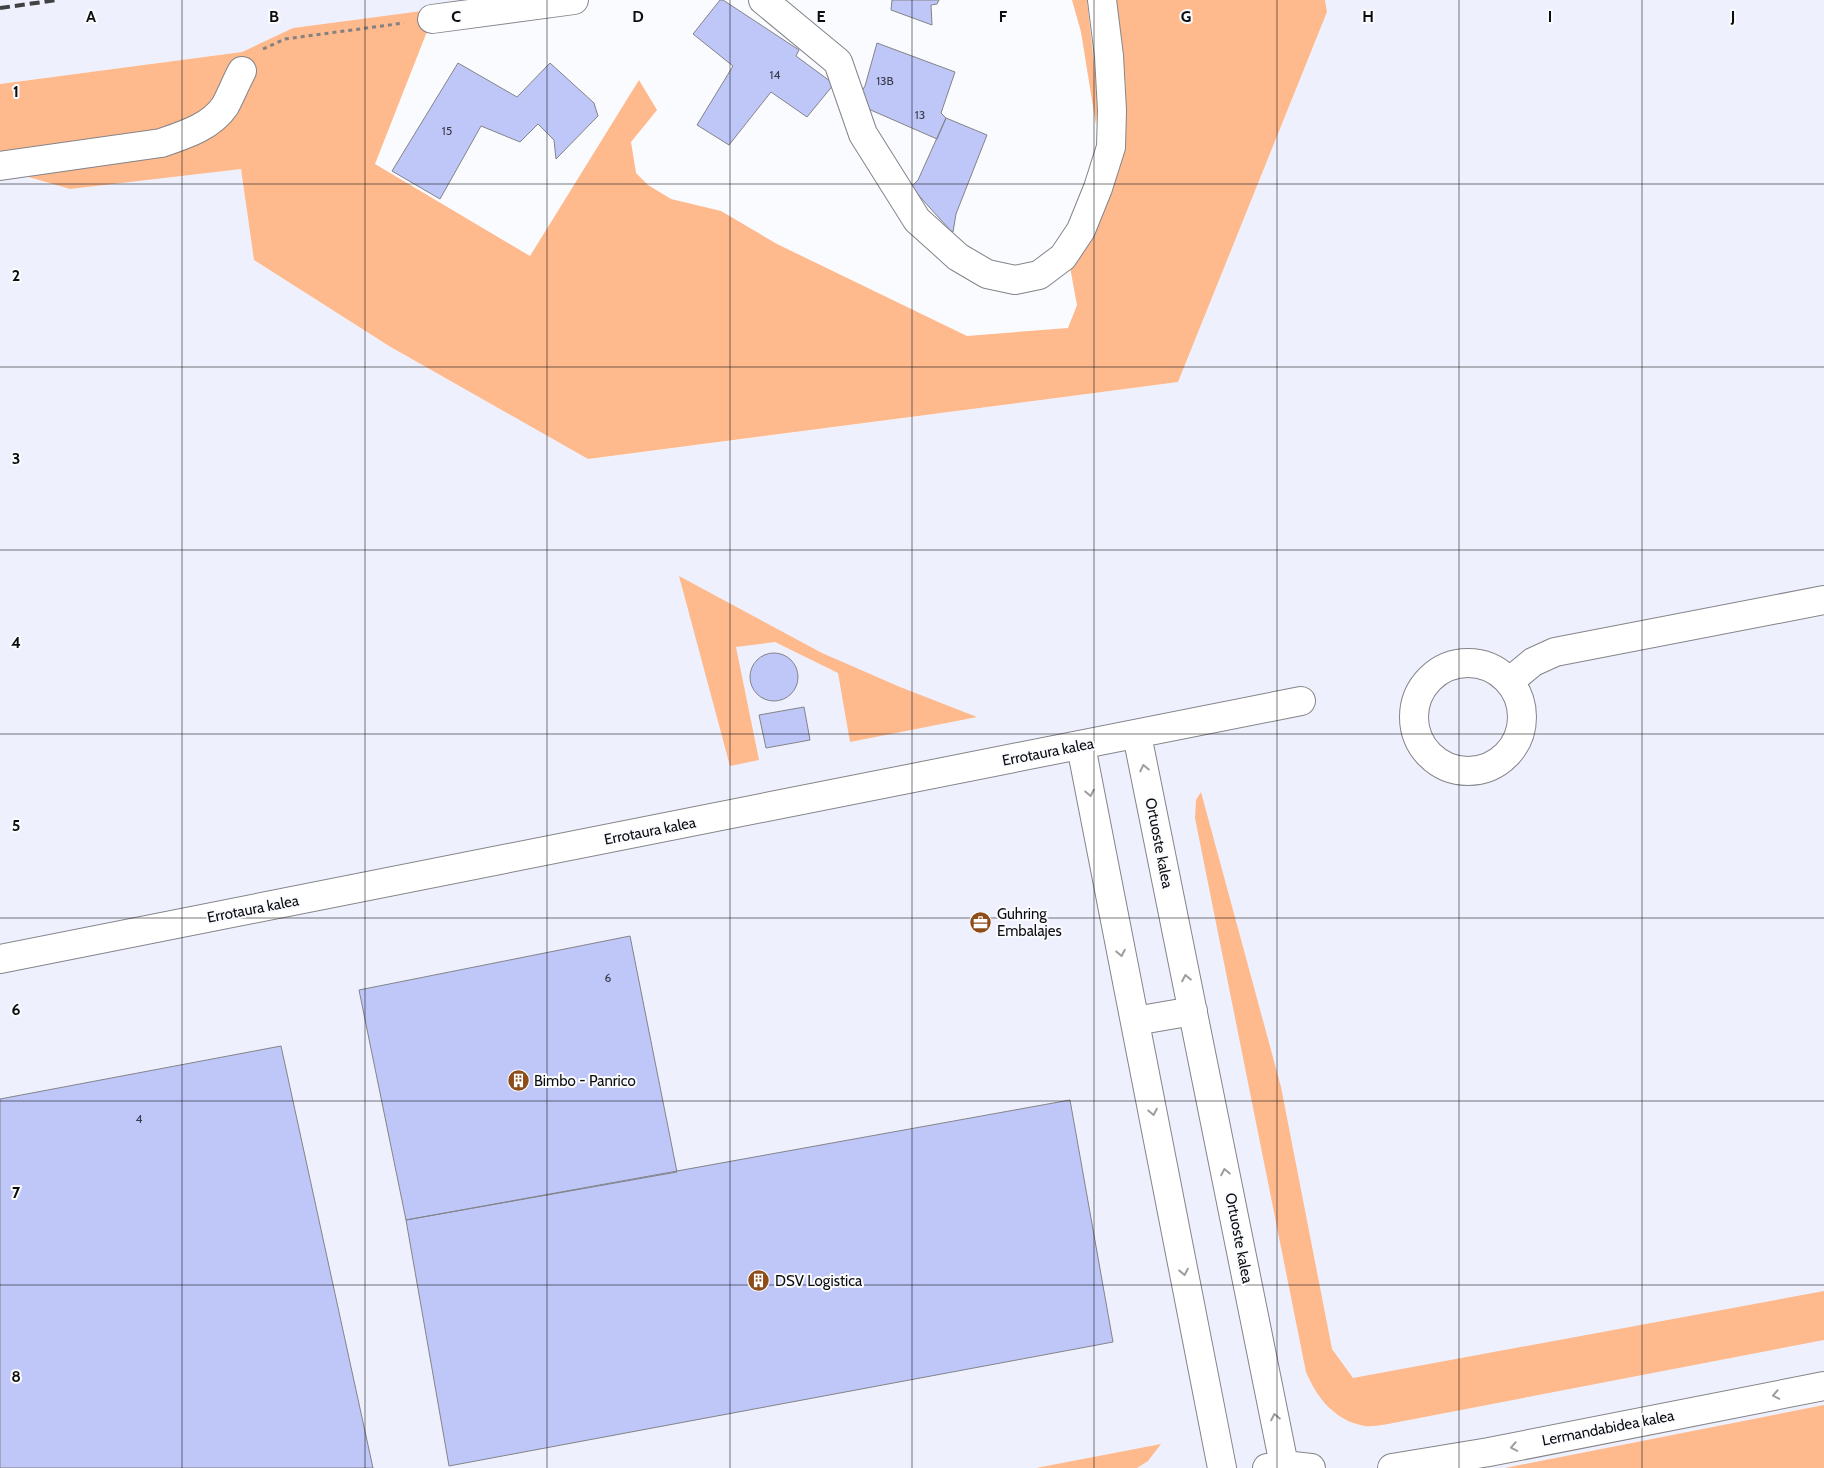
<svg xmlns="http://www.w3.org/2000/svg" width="1824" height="1468" font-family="Cabin,sans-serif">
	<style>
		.built { fill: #eef1fd }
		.green { fill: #feb98c }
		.building { fill: #bfc6f8; stroke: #838488 }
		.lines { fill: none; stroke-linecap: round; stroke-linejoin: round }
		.minor-casing { stroke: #848489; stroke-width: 30 }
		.path { stroke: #828285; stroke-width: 3; stroke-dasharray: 4 4; stroke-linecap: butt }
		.minor { stroke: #fff; stroke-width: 28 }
		.rail { stroke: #414144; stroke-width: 4; stroke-dasharray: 10 5; stroke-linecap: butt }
		.oneway { stroke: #9e9e9f }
		.grid { fill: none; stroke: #0d0d0f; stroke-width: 1; stroke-opacity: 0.55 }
		.labels { text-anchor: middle; stroke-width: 4; stroke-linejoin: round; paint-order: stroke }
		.number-label { font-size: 12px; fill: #3a3b49 }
		.street-label { font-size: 15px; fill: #0d0d0f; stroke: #fafbff }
		.poi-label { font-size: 15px; fill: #0d0d0f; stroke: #fafbff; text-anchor: start }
		.grid-label { font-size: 16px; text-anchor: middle; font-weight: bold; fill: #0d0d0f; stroke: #fafbff; stroke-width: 4; stroke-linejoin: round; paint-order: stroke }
	</style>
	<rect width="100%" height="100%" fill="#fafbff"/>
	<!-- built -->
	<path class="built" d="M0,0h511l-218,28 -51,24 -242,32z
		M1325,0h499v1468h-1824v-1298l70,19 171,-21 13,92 135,86 199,113 41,-5 549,-72 149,-370z"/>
	<!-- green -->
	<path class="green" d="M1072,0h15l11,100 -2,25 -15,-93z
		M1116,0h209l2,12 -149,370 -590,77 -199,-113 -135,-86 -13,-91 -171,20 -59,-17 144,-18 53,-42 -47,22 -161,20v-70l242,-32 51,-24 129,-17 6,18 -53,135 155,92 109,-176 18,30 -26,32 5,31 12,12 23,14 50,12 56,33 190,92 101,-8 9,-23 -7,-38 53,-117 3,-56 -3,-43z
		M679,576l143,77 78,34 77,30 -127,25 -12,-69 -63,-31 -39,5 23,113 -29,6z
		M1201,792l80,295 51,262 21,29 471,-87v49l-436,84c-7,1 -16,3 -23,2 -30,-5 -48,-28 -59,-54l-111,-554 1,-18z
		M1824,1405v63h-319z
		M1161,1444l-13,17 -11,7h-101z"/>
	<!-- building -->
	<path class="building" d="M720,0h3l76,50 -3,6 38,28 -27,33 -36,-25 -42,53 -32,-20 36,-59 -40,-32z
		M892,0h47l-2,4 -6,1 1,20 -41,-15z
		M877,43l78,29 -14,41 5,5 -9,21 -80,-35 -1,-4 9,-14z
		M458,63l59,34 33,-34 44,40 4,13 -42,43 -2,-19 -16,-16 -18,18 -39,-16 -41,73 -48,-28z
		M946,118l41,17 -31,79 -3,18 -3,-2 -39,-43 7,-7z
		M750 677a24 24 0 1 1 48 0a24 24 0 1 1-48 0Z
		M804,707l6,33 -44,8 -7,-33z
		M630,936l47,236 -271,48 -47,-230z
		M281,1046l92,422h-373v-369z
		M1070,1100l43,242 -664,124 -43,-246z"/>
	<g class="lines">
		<defs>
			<path id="minor" d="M763,0l75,62 25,72 54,86 41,37 29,17 28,6 24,-5 24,-18 18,-27 17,-42 13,-41 1,-37 -3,-54 -7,-56
				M432,19l142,-19
				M0,166l161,-23c23,-8 50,-16 64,-37 6,-11 11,-24 17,-35
				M1414 717a54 54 0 1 1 108 0a54 54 0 1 1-108 0Z
				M1510,681l23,-19 22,-10 269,-52
				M1137,735l147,730
				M1081,746l141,722
				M0,959l1301,-258
				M1135,1021l58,-10
				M1267,1468l17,-3 27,3
				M1392,1468l97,-16 335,-66"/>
		</defs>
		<!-- minor casing -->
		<use href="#minor" class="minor-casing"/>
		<!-- path -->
		<path class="path" d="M263,49l22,-10 119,-16"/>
		<!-- minor -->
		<use href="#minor" class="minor"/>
		<!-- rail -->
		<path class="rail" d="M0,8l57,-8"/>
	</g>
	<!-- one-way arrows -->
	<defs><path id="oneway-chevron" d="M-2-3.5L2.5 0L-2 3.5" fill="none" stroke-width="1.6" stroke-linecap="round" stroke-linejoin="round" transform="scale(1.25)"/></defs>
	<g class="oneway">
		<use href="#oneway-chevron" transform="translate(1144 768) rotate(-102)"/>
		<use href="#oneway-chevron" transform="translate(1090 793) rotate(79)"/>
		<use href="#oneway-chevron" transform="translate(1121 953) rotate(79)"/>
		<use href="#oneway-chevron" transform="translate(1186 978) rotate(-101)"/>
		<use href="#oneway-chevron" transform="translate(1153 1112) rotate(79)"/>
		<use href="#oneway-chevron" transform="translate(1225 1172) rotate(-101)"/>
		<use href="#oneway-chevron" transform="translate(1184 1272) rotate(79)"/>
		<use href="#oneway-chevron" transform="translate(1776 1395) rotate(169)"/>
		<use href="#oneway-chevron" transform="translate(1275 1417) rotate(-101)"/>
		<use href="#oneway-chevron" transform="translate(1514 1447) rotate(169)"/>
	</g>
	<!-- grid -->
	<path class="grid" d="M182,0v1468M365,0v1468M547,0v1468M730,0v1468M912,0v1468M1094,0v1468M1277,0v1468M1459,0v1468M1642,0v1468M0,184h1824M0,367h1824M0,550h1824M0,734h1824M0,918h1824M0,1101h1824M0,1285h1824"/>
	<!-- icons -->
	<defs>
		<symbol id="office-disc" viewBox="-11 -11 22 22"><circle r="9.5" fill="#8d4c18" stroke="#fafbff"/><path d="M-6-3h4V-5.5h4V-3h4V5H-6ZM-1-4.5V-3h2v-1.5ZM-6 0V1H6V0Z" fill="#fff"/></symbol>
		<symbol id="building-disc" viewBox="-11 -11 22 22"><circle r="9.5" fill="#8d4c18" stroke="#fafbff"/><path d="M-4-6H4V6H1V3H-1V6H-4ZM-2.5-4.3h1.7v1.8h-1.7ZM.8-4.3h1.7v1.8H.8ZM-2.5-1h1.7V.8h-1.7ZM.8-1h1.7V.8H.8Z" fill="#fff"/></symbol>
	</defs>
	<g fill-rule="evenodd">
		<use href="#office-disc" x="968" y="910" width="25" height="25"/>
		<use href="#building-disc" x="506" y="1068" width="25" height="25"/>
		<use href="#building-disc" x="746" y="1268" width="25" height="25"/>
	</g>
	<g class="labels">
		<!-- number labels -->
		<g class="number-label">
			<text x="775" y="79">14</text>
			<text x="885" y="85">13B</text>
			<text x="920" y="119">13</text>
			<text x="447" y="135">15</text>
			<text x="608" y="982">6</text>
			<text x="139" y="1123">4</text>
		</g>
		<!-- street labels -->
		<g class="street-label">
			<text transform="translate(1048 752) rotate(-11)" y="5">Errotaura kalea</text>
			<text transform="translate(650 831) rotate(-11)" y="5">Errotaura kalea</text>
			<text transform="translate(1159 843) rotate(79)" y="5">Ortuoste kalea</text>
			<text transform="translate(253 909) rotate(-11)" y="5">Errotaura kalea</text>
			<text transform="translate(1239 1238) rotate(79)" y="5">Ortuoste kalea</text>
			<text transform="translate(1608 1428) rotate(-11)" y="5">Lermandabidea kalea</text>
		</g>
		<!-- poi labels -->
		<g class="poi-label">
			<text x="997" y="919">Guhring<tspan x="997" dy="17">Embalajes</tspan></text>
			<text x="534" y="1086">Bimbo - Panrico</text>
			<text x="775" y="1286">DSV Logistica</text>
		</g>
	</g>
	<g class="grid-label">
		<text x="91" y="22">A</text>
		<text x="274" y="22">B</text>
		<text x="456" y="22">C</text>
		<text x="638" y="22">D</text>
		<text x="821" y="22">E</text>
		<text x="1003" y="22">F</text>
		<text x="1186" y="22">G</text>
		<text x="1368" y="22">H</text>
		<text x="1550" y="22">I</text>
		<text x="1733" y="22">J</text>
		<text x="16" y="97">1</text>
		<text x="16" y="281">2</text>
		<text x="16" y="464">3</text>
		<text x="16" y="648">4</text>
		<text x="16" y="831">5</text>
		<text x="16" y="1015">6</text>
		<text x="16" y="1198">7</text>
		<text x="16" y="1382">8</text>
	</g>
</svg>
